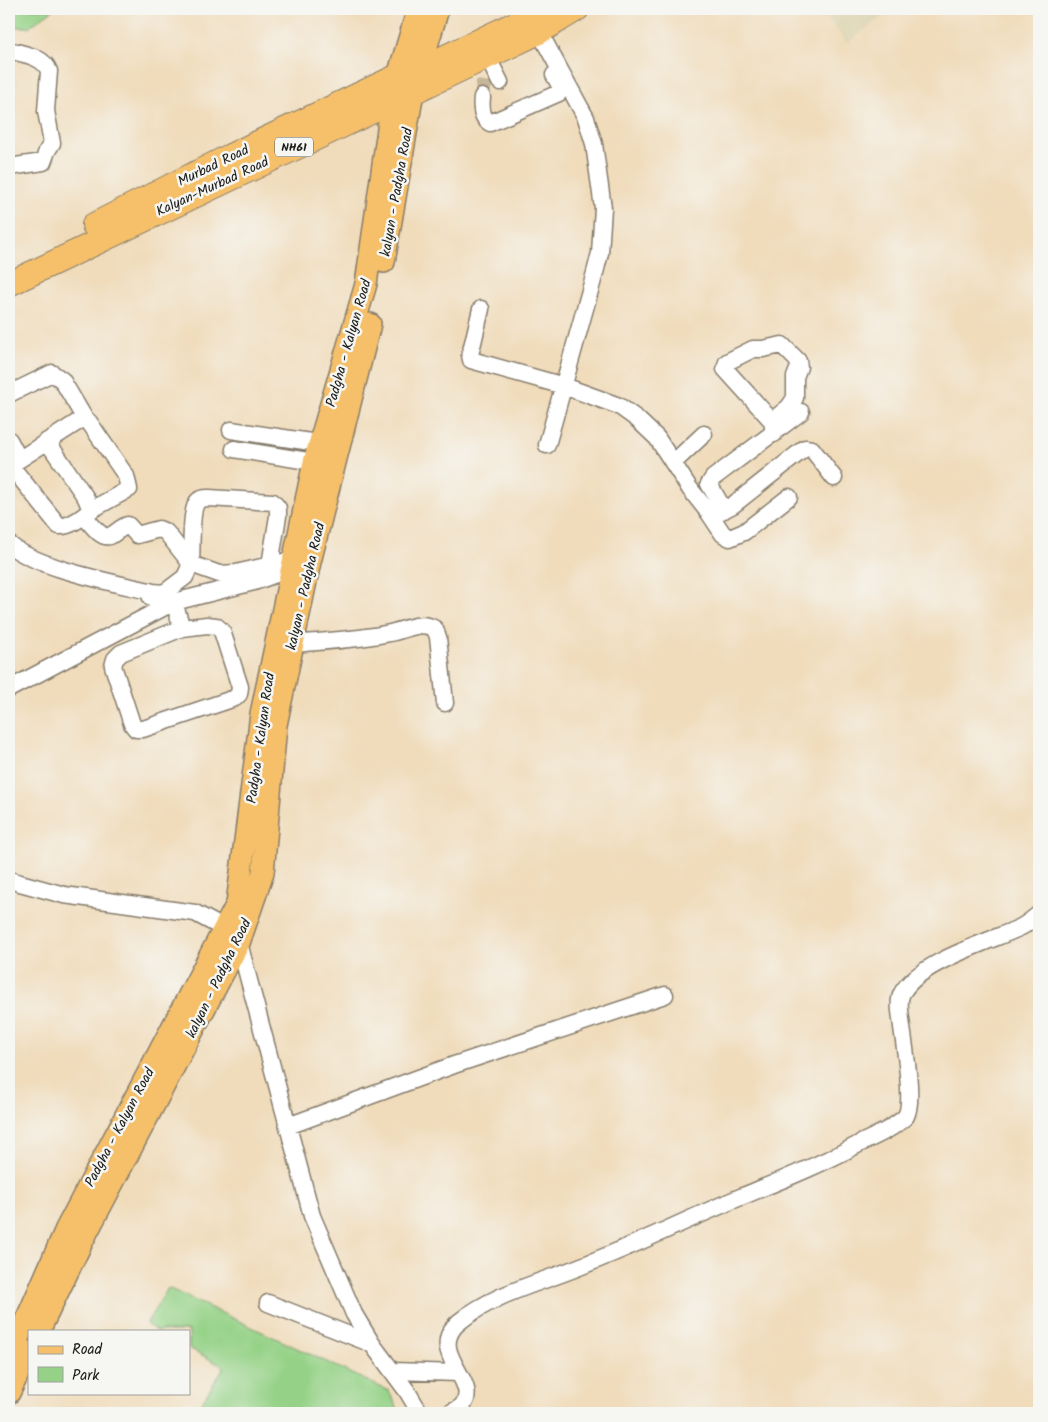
<svg xmlns="http://www.w3.org/2000/svg" width="1048" height="1422" font-family="Kalam,sans-serif">
	<style>
		.built { fill: #dfd7b7 }
		.park { fill: #95d287; stroke: #587752 }
		.lines { fill: none; stroke-linecap: round; stroke-linejoin: round }
		.minor-tunnel { stroke: #c6b69b; stroke-width: 16; stroke-dasharray: 16 8; stroke-linecap: butt }
		.minor-casing { stroke: #867c6c; stroke-width: 19 }
		.major-casing { stroke: #867c6c; stroke-width: 24 }
		.highway-casing { stroke: #867c6c; stroke-width: 26 }
		.minor { stroke: #fff; stroke-width: 16 }
		.major { stroke: #f6c06b; stroke-width: 21 }
		.highway { stroke: #f6c06b; stroke-width: 24 }
		.labels { text-anchor: middle; stroke-width: 5; stroke-linejoin: round; paint-order: stroke }
		.shield { fill: #f6f6f2; stroke: #5d5d5c; stroke-width: 1 }
		.shield-label { font-size: 12px; font-weight: bold; fill: #1c1c1c }
		.street-label { font-size: 14px; fill: #1c1c1c; stroke: #f6f6f2 }
	</style>
	<rect width="100%" height="100%" fill="#f6f6f2"/>
	<filter id="ink" filterUnits="userSpaceOnUse"><feTurbulence type="fractalNoise" baseFrequency=".02" numOctaves="2"/><feDisplacementMap in="SourceGraphic" scale="10" xChannelSelector="R" yChannelSelector="G"/><feConvolveMatrix kernelMatrix="1 2 1 2 8 2 1 2 1" color-interpolation-filters="sRGB"/></filter>
	<filter id="wash" filterUnits="userSpaceOnUse"><feTurbulence type="fractalNoise" baseFrequency=".0096" numOctaves="4" result="noise"/><feDisplacementMap in="SourceGraphic" scale="20" xChannelSelector="R" yChannelSelector="G"/><feGaussianBlur stdDeviation="1.12" result="paint"/><feColorMatrix in="noise" values="0 0 0 0 0 0 0 0 0 0 0 0 0 0 0 0 0 1.4 0 .05"/><feComposite in="paint" operator="in"/></filter>
	<g filter="url(#wash)">
		<rect width="100%" height="100%" fill="#f0dcbb"/>
		<!-- built -->
		<path class="built" d="M821,9h66l2,3 -42,31z"/>
		<!-- park -->
		<path class="park" d="M9,9h45l-25,18h-20z
			M168,1288l221,103 11,22h-205l29,-46 -35,-19v-17h-32l-11,-7z"/>
	</g>
	<g filter="url(#ink)">
		<g class="lines">
			<!-- minor-tunnel -->
			<path class="minor-tunnel" d="M482,97l3,-21"/>
			<defs>
				<path id="minor" d="M535,24l51,94 8,26 9,64 -3,45 -4,16 -49,176
					M9,50c13,4 35,6 40,21l-3,40 6,32 -5,8 -4,11 -34,5
					M487,56l13,26
					M482,97c-1,9 -1,21 8,26l69,-30 3,-4 -8,-14
					M481,309l-11,46 1,5 93,26 55,20 18,13 20,19 33,51 19,24h8l16,-8 72,-57 7,1 22,29
					M9,394l43,-21 10,7 23,39
					M772,421l17,-14 6,-9v-21l4,-10 -1,-6 -16,-16 -19,4h-10l-26,13 -2,7 47,52 2,13
					M231,430l100,15
					M9,440l10,19
					M234,449l80,13
					M673,463l31,-29
					M10,465l49,61c11,1 24,-9 32,-16l-5,-12 -39,-57
					M9,466l72,-46 4,-1 4,3 37,54 3,13 -38,21
					M724,510l-15,-26 4,-6 88,-66
					M709,513l14,21 7,4 14,-6 45,-35
					M9,544c26,24 107,39 144,48l11,1 21,-16 6,-13 -25,-32 -7,-3 -22,6 -9,-10c-7,2 -12,8 -18,11 -10,3 -20,-14 -26,-20
					M270,565l8,-49v-8l-5,-6 -64,-4c-4,0 -8,0 -11,3 -8,7 -6,51 -7,63l28,10 17,-1 47,-11
					M151,598l23,4 80,-20 47,-17
					M207,625l9,1 6,5 18,56 -1,7 -4,4 -92,31h-7l-4,-5 -19,-58 2,-7 6,-6 61,-25z
					M292,644c32,-3 66,-4 98,-11 15,-3 31,-13 45,-4l3,8 7,66
					M9,689l165,-87 8,26
					M9,880l55,15 131,18 30,16 14,14 73,273 42,98 18,30 35,47 13,22
					M288,1126l166,-61 211,-70
					M268,1303l104,41
					M392,1371l67,2
					M450,1413c4,-2 9,-4 12,-7 21,-24 -38,-54 -3,-84 37,-30 82,-39 125,-57 54,-21 106,-47 159,-69 39,-16 77,-31 114,-51 12,-6 24,-11 35,-18 4,-3 11,-7 14,-11 9,-16 -3,-77 -5,-97 -1,-8 -3,-19 1,-26 17,-31 87,-51 119,-66 6,-3 12,-8 18,-13"/>
				<path id="major" d="M384,262l29,-170 25,-83
					M39,1331l45,-93 155,-295 24,-70 13,-148 34,-163 60,-238
					M9,1359l57,-130 171,-325 24,-190 53,-252 52,-178 26,-183 6,-25 20,-67
					M9,1393l20,-41"/>
				<path id="highway" d="M94,225l136,-69 168,-80 22,-7 120,-57
					M9,284l530,-252 38,-23"/>
			</defs>
			<!-- minor casing -->
			<use href="#minor" class="minor-casing"/>
			<!-- major casing -->
			<use href="#major" class="major-casing"/>
			<!-- highway casing -->
			<use href="#highway" class="highway-casing"/>
			<!-- minor -->
			<use href="#minor" class="minor"/>
			<!-- major -->
			<use href="#major" class="major"/>
			<!-- highway -->
			<use href="#highway" class="highway"/>
		</g>
	</g>
	<g class="labels">
		<!-- shield labels -->
		<rect class="shield" x="275" y="137.5" width="38" height="19" rx="4"/>
		<g class="shield-label">
			<text x="294" y="151">NH61</text>
		</g>
		<!-- street labels -->
		<g class="street-label">
			<text transform="translate(213 165) rotate(-26)" y="5">Murbad Road</text>
			<text transform="translate(212 186) rotate(-25)" y="5">Kalyan-Murbad Road</text>
			<text transform="translate(396 192) rotate(-80)" y="5">kalyan - Padgha Road</text>
			<text transform="translate(348 343) rotate(-74)" y="5">Padgha - Kalyan Road</text>
			<text transform="translate(305 586) rotate(-77)" y="5">kalyan - Padgha Road</text>
			<text transform="translate(260 738) rotate(-82)" y="5">Padgha - Kalyan Road</text>
			<text transform="translate(218 978) rotate(-64)" y="5">kalyan - Padgha Road</text>
			<text transform="translate(119 1127) rotate(-62)" y="5">Padgha - Kalyan Road</text>
		</g>
	</g>
	<!-- margin -->
	<rect width="1048" height="1422" fill="none" stroke="#f6f6f2" stroke-width="30"/>
	<!-- legend -->
	<rect x="28" y="1330" width="162" height="65" fill="#f6f6f2" stroke="#9f9f9c"/>
	<rect x="38" y="1346" width="25" height="8" fill="#f6c06b" stroke="#9f9f9c"/>
	<text x="72" y="1354" font-size="15" fill="#1c1c1c">Road</text>
	<rect x="38" y="1367" width="25" height="15" fill="#95d287" stroke="#9f9f9c"/>
	<text x="72" y="1380" font-size="15" fill="#1c1c1c">Park</text>
</svg>
